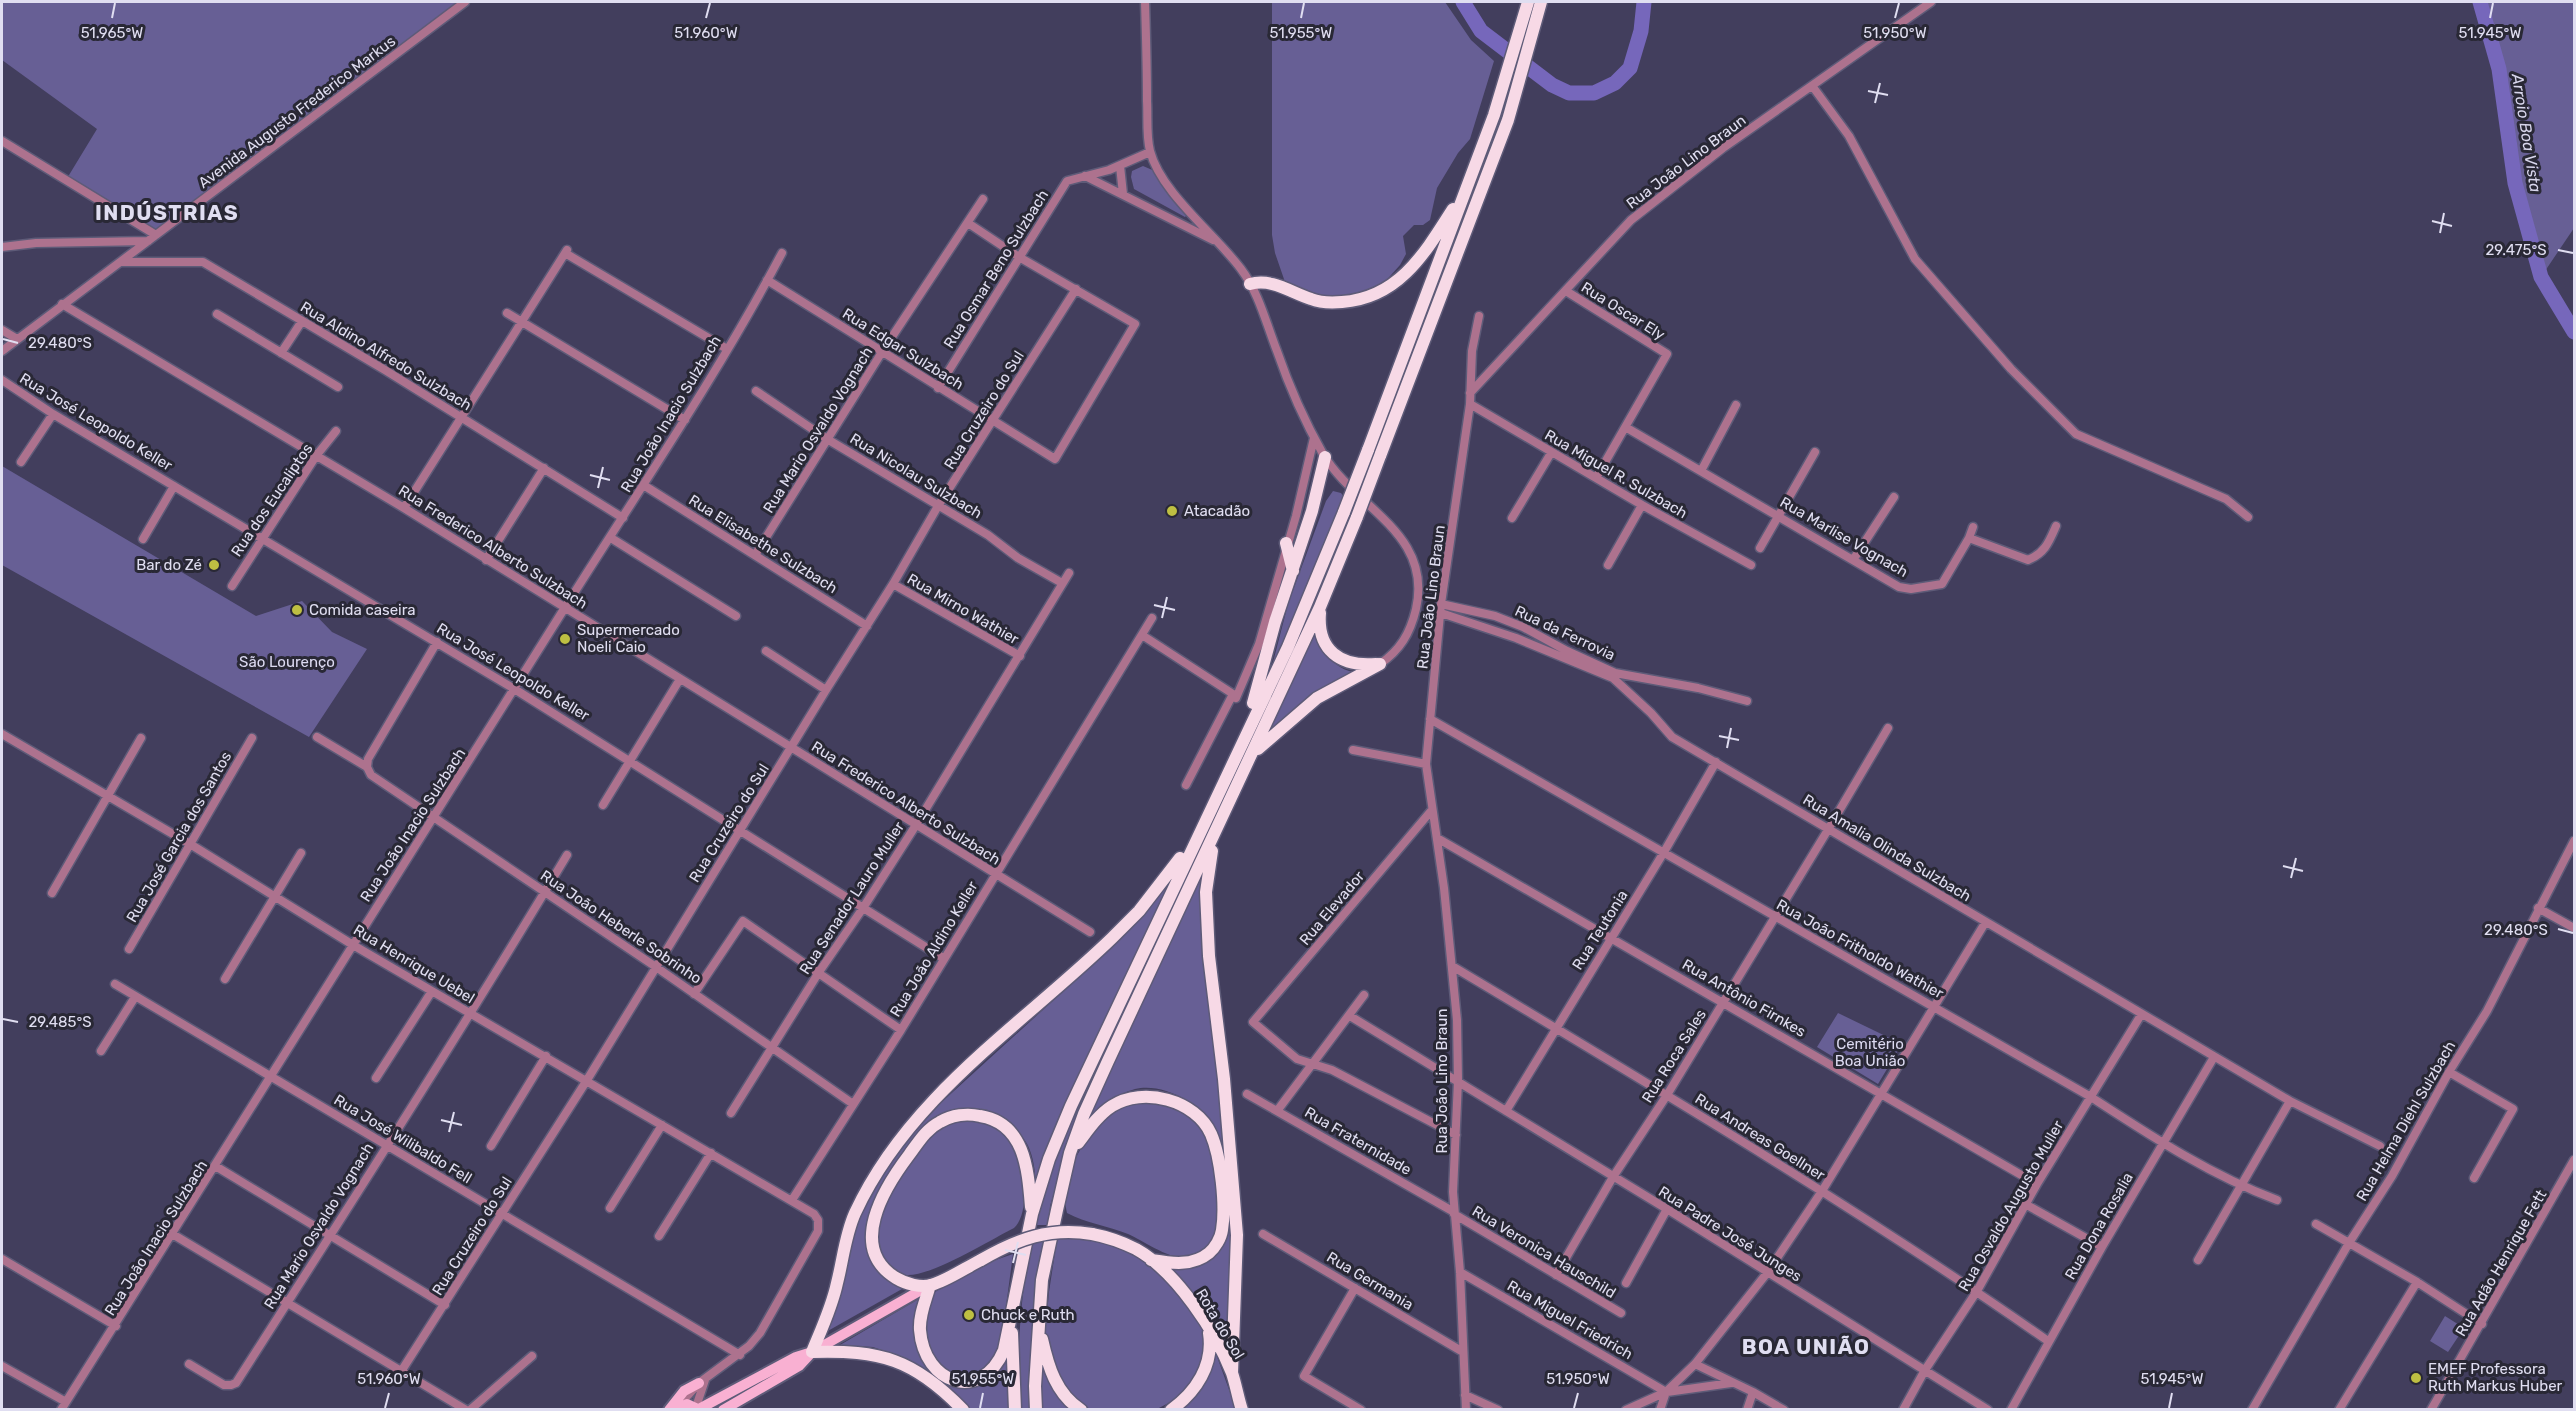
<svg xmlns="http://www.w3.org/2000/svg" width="2576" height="1411" font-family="Rubik,sans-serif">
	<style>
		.green { fill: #675f95 }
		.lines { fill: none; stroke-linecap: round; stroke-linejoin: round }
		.river { stroke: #7667bb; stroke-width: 15 }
		.minor-casing { stroke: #5e5b78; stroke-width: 11 }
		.major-casing { stroke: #5e5b78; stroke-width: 14 }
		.highway-casing { stroke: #5e5b78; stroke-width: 15 }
		.minor { stroke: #ad728e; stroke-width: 8 }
		.major { stroke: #f9b0d2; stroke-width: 10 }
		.highway { stroke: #f7d9e6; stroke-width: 12 }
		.highway-bridge-casing { stroke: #5e5b78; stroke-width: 15; stroke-linecap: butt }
		.highway-bridge { stroke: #f7d9e6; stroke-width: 12 }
		.ticks { fill: none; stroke: #e0def1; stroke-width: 2 }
		.poi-dot { fill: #bebf42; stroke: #292835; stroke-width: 2 }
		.labels { text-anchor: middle; stroke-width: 6; stroke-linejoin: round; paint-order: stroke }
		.street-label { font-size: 15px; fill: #e0def1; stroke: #292835 }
		.poi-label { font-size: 15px; fill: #e0def1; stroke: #292835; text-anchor: start }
		.park-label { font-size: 15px; fill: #dcdaf1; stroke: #292835 }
		.water-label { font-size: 16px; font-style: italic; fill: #d8d6ec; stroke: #292835 }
		.district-label { font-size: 21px; font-weight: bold; letter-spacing: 1.5px; fill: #e0def1; stroke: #292835 }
		.ticks-label { font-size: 15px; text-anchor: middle; fill: #e0def1; stroke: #292835; stroke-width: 6; stroke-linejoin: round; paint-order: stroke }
	</style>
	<rect width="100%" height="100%" fill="#423e5d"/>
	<!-- green -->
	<path class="green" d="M2,2h463l-309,233 -90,-55 31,-51 -95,-69z
		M1272,2h173l26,38 23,21 -24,78 -12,14 -21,35 -7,32 -7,5h-9l-11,11 3,18 -6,11 -17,19 -12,9 -44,5 -42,-16 -10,-29 -3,-18z
		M2480,2h94v226l-33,49 -26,-94 -19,-126z
		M1143,166l14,6 30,43 -2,2 -51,-28 -3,-12 1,-6z
		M2,466l254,150 46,-15 30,31 35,17 -58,88 -307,-172z
		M1333,491l8,2 3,4 -23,62 -51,115 18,-70 38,-103z
		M1349,513l4,3 -19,47 -262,571 -22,72 -1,19h-16l20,-63 28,-67z
		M1317,625c6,24 13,45 42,48l-61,34 -33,27z
		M1201,874l34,352 -7,76 -1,53 -61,-88 52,-21c2,-22 9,-58 7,-79 -2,-11 -4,-30 -10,-40 -14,-24 -53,-45 -80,-38 -21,6 -33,20 -50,33z
		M1173,879l-137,309c-2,-69 -32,-65 -88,-74l-77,98c-2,6 -5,12 -5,18 -2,21 18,49 36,59l-76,43 32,-118 31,-49 43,-54 170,-155z
		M1838,1013l64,31 -24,40 -61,-37z
		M1149,1101c21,5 46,12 58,33 9,17 16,76 12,95 -2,12 -16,25 -28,28 -19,5 -47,-16 -63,-23 -20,-8 -42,-11 -61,-21 -9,-36 20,-85 51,-103 10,-6 20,-8 31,-9z
		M973,1120c13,3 25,6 35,15 17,17 24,77 6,93 -24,12 -83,49 -108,47 -8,-1 -19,-9 -22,-15 -2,-5 -7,-12 -8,-17 -6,-30 42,-99 67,-115 9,-5 20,-7 30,-8z
		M1073,1236l32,6 37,17 39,33 24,37v34l-23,33 -25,13h-67l-14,-9 -16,-19 -15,-46 4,-43 8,-53z
		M1044,1240l-11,169 -14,1c-2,-59 1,-111 12,-168z
		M1013,1254l-12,90 -12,24 -18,9 -20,-3 -16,-11 -11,-31 5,-32 6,-8 46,-27z
		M922,1297l7,71 52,16 17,-14 11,-20 2,59h-41l-77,-55 -20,-7 -33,-2z
		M2445,1316l19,12 -16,24 -18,-11z
		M1040,1344l36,65h-36z
		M1215,1351l21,58 -61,1z"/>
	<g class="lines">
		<!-- river -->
		<path class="river" d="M1463,2l18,29 71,54 17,8h25l21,-10 15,-15 11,-37 3,-29
			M2480,2l19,67 16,114 26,94 33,55"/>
		<defs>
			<path id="minor" d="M1145,2c1,33 2,66 2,99 1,16 -1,34 3,50 11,42 65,83 91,118 18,24 25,54 36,82 12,35 28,71 46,103 33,55 110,79 93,155 -6,25 -16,41 -36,55
				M1813,87l36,49 66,123 96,110 65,65 150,65 22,18
				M2,141l154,94
				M1120,166l3,28
				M1085,176l128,64
				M2,247l34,-4 112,-2
				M565,253l162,96
				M121,262h82l182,108 238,148
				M767,280l288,179 80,-135 -116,-67 -51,-34
				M1566,291l101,63 -71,124
				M62,304l342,204 686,424
				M507,313l178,107
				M217,314l121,73
				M2,330l15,9
				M2,351l463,-349
				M281,353l21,-32
				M2,380l51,34 463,276 427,268
				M938,388l129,-207 42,-11 41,-18
				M756,391l71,48 161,96 30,23 44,25
				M1470,393l161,-173 92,-72 208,-146
				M1470,404l172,101 109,60
				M1627,428l272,159 12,2 31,-5 27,-46 59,22c17,-7 21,-18 28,-34
				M21,462l32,-48
				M1701,471l35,-66
				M645,486l222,140
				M404,508l163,-258
				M1512,518l39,-65
				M611,538l125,78
				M1969,538l4,-11
				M143,539l31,-53
				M1760,548l55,-96
				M755,555l127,-203 101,-153
				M486,560l58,-92
				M1853,560l41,-63
				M1608,565l34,-60
				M893,584l127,72
				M232,586l84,-130 20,-25
				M1441,604l54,12 28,11 44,24 48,22 83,15 49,13
				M1441,613l75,25 97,40 38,35 21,24 618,364 90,45
				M1142,635l91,59 3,4 23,-54 37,-128 18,-78
				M437,642l-69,117 -1,8 4,8 285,192 197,137
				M766,651l60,39
				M1430,719l661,378c60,39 119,78 186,103
				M2,734l188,110 163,101 461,269 4,6v11l-58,102 -11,13 -50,37 -19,21
				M317,737l50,30
				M1353,750l73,14
				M1186,785l47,-91
				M603,805l77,-126
				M1431,811l-178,211 44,37 35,11 124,65
				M1437,838l600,346
				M52,893l89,-155
				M2538,908l36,20
				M129,949l123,-211
				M1452,966c202,121 404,241 596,375
				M225,979l76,-126
				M115,984l625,371
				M694,994l49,-73 158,109
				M1350,1016l317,193 321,201
				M101,1051l34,-54
				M2449,1072l64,37 -39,69
				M376,1078l56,-87
				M1247,1094l207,118
				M1277,1111l87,-116
				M1506,1111l158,-259 52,-90
				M731,1113l88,-141 44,-64 53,-83 153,-252
				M491,1146l55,-90
				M217,1167l228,138
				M792,1200l109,-170 251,-412
				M2025,1204l77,43
				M610,1208l52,-83
				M1454,1214l167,99
				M2316,1224l101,58 65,42
				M1263,1234l200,118
				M174,1235l292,175
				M659,1236l52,-83
				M2,1259l114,67
				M2198,1260l92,-159
				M1460,1272l206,120
				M1556,1275l57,-98 54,-82 162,-267 59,-100
				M1626,1283l41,-74
				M1355,1288l-51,88 57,34
				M189,1364l35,21h7l5,-2c112,-175 224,-350 331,-528
				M1695,1364l58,28 31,18
				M2,1366l64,36
				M402,1370l185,-290 239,-390 67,-106 45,-78 138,-217
				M1667,1392l64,-9
				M1465,1395l33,15
				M696,1407l9,-27
				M61,1410c170,-266 336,-534 503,-801 74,-118 153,-233 218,-356
				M470,1410l62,-54
				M1466,1410l-6,-138 -7,-80 5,-111 -1,-61 -13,-132 -18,-124 15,-160 29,-200 2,-53 7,-35
				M1626,1410l40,-18 29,-28 72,-91 55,-82 163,-268
				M1660,1410l6,-18
				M1747,1410l6,-18
				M1903,1410l22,-40 52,-79 60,-107 104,-169
				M2011,1410l91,-163 112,-190
				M2252,1410l97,-167 43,-67 57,-104 38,-61 87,-170
				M2339,1410l78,-128
				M2431,1410l143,-250"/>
			<path id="major" d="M699,1409l97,-52 16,-5 118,-67
				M669,1410l15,-19 15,-8
				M675,1410l12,-6 13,6
				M723,1410l76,-44 13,-14"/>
			<path id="highway" d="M1250,284c22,-6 40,8 61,15 10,4 20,4 31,3 57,-4 83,-49 111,-93
				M1368,450l126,-335 34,-113
				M1380,456l128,-336 33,-118
				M1286,543l7,28
				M1320,613c-3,37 20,54 56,51
				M1253,703l22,-81 37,-111 13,-54
				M1258,749l59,-51 63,-34
				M1212,851l-6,41 3,64 15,123 13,156 -5,138
				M1078,1143c10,-13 20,-28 34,-37 31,-20 84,-6 99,28 10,23 15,72 11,96 -1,8 -7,18 -13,23 -17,14 -39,10 -58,7
				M1092,1234c16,3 30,8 44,15 40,22 80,83 96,124 4,12 6,25 10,37
				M981,1260c-16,8 -33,20 -50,25 -10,3 -25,-1 -35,-7 -49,-30 -12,-90 13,-123 9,-12 17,-26 31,-33 12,-7 27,-9 40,-6 45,7 48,54 51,91
				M930,1285c-4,15 -11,29 -10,45 4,54 61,74 84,20l28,-136 17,-55 22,-53 217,-459 56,-135
				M1012,1333l3,77
				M1042,1339c6,27 14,55 39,71
				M963,1410c-49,-51 -83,-60 -151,-58 9,-22 20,-45 25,-69 6,-23 8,-48 18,-70 54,-117 167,-188 257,-275l27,-27 41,-53
				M1036,1410l-1,-24 7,-106 15,-70 13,-57 14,-39 24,-53 212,-454 37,-90
				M1171,1410c25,-18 43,-45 38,-77"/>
		</defs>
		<!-- minor casing -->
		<use href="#minor" class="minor-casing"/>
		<!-- major casing -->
		<use href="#major" class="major-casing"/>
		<!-- highway casing -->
		<use href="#highway" class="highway-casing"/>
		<!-- minor -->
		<use href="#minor" class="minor"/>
		<!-- major -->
		<use href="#major" class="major"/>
		<!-- highway -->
		<use href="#highway" class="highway"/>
		<defs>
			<path id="highway-bridge" d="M1344,512l24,-62
				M1357,517l23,-61
				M981,1260c36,-21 69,-33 111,-26"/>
		</defs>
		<!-- highway-bridge casing -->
		<use href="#highway-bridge" class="highway-bridge-casing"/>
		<!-- highway-bridge -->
		<use href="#highway-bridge" class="highway-bridge"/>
	</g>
	<!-- ticks -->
	<path class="ticks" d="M112,18l3,-15M706,18l4,-15M1301,18l3,-15M1895,18l4,-15M2490,18l3,-15M1868,91l20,4M1875,103l5,-20M2432,221l20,5M2440,233l4,-20M2558,250l15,3M3,339l15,4M590,475l20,5M598,488l5,-21M1154,605l21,5M1162,618l5,-21M1719,736l20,4M1727,748l4,-20M2283,866l20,5M2291,878l5,-20M2558,929l15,4M3,1019l15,3M441,1120l21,5M449,1132l5,-20M1005,1250l21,5M1013,1263l5,-21M385,1408l4,-15M980,1408l3,-15M1574,1408l4,-15M2169,1408l3,-15"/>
	<!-- markers -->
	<g class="poi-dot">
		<circle cx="1172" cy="511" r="6"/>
		<circle cx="214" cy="565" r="6"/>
		<circle cx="297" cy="610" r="6"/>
		<circle cx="565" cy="639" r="6"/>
		<circle cx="969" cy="1315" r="6"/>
		<circle cx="2416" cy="1378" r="6"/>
	</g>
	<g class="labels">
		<!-- street labels -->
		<g class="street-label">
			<text transform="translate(297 112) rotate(-37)" y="5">Avenida Augusto Frederico Markus</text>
			<text transform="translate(1686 162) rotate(-37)" y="5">Rua João Lino Braun</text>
			<text transform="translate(996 269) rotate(-58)" y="5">Rua Osmar Beno Sulzbach</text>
			<text transform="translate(1623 311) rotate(32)" y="5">Rua Oscar Ely</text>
			<text transform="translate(903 349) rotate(32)" y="5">Rua Edgar Sulzbach</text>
			<text transform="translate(386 356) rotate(31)" y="5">Rua Aldino Alfredo Sulzbach</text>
			<text transform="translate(984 410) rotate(-58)" y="5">Rua Cruzeiro do Sul</text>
			<text transform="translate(671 414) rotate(-59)" y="5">Rua João Inacio Sulzbach</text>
			<text transform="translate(96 422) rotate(31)" y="5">Rua José Leopoldo Keller</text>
			<text transform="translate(818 430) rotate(-58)" y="5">Rua Mario Osvaldo Vognach</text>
			<text transform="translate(1616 474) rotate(30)" y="5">Rua Miguel R. Sulzbach</text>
			<text transform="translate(916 476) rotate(31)" y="5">Rua Nicolau Sulzbach</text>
			<text transform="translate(272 500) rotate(-56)" y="5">Rua dos Eucaliptos</text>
			<text transform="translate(1844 537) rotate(30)" y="5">Rua Marlise Vognach</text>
			<text transform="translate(763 544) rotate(32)" y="5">Rua Elisabethe Sulzbach</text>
			<text transform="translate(493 547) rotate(32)" y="5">Rua Frederico Alberto Sulzbach</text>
			<text transform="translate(1431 597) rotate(-83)" y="5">Rua João Lino Braun</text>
			<text transform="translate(963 609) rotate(30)" y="5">Rua Mirno Wathier</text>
			<text transform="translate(1565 633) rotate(25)" y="5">Rua da Ferrovia</text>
			<text transform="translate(513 672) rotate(31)" y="5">Rua José Leopoldo Keller</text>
			<text transform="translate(906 803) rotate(32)" y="5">Rua Frederico Alberto Sulzbach</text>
			<text transform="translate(729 823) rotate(-58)" y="5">Rua Cruzeiro do Sul</text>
			<text transform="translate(413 825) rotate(-57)" y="5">Rua João Inacio Sulzbach</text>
			<text transform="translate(179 837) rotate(-60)" y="5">Rua José Garcia dos Santos</text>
			<text transform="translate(1887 848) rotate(31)" y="5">Rua Amalia Olinda Sulzbach</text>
			<text transform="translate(852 898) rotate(-57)" y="5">Rua Senador Lauro Muller</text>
			<text transform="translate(1332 908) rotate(-50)" y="5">Rua Elevador</text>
			<text transform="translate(621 927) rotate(34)" y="5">Rua João Heberle Sobrinho</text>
			<text transform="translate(1600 930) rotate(-58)" y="5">Rua Teutonia</text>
			<text transform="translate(934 949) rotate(-59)" y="5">Rua João Aldino Keller</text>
			<text transform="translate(1860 949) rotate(29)" y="5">Rua João Fritholdo Wathier</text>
			<text transform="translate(414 964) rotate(31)" y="5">Rua Henrique Uebel</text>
			<text transform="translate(1744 998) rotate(30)" y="5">Rua Antônio Firnkes</text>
			<text transform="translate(1674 1056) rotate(-58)" y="5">Rua Roca Sales</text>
			<text transform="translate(1442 1081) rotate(-90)" y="5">Rua João Lino Braun</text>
			<text transform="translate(2406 1121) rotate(-60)" y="5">Rua Helma Diehl Sulzbach</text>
			<text transform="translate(1760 1137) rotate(32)" y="5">Rua Andreas Goellner</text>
			<text transform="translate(403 1139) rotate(31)" y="5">Rua José Wilibaldo Fell</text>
			<text transform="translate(1358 1141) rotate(30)" y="5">Rua Fraternidade</text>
			<text transform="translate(2011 1206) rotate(-60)" y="5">Rua Osvaldo Augusto Muller</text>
			<text transform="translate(319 1226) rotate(-58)" y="5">Rua Mario Osvaldo Vognach</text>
			<text transform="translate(2099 1226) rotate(-60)" y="5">Rua Dona Rosalia</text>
			<text transform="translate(1730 1234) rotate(32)" y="5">Rua Padre José Junges</text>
			<text transform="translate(472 1236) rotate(-58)" y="5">Rua Cruzeiro do Sul</text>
			<text transform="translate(156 1238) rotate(-58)" y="5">Rua João Inacio Sulzbach</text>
			<text transform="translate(1544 1252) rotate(31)" y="5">Rua Veronica Hauschild</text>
			<text transform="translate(2501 1263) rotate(-60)" y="5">Rua Adão Henrique Fett</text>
			<text transform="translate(1370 1281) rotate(31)" y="5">Rua Germania</text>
			<text transform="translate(1570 1320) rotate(30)" y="5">Rua Miguel Friedrich</text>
			<text transform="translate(1220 1324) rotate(59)" y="5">Rota do Sol</text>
		</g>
		<!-- poi labels -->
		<g class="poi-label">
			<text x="1184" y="516">Atacadão</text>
			<text x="202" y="570" text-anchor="end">Bar do Zé</text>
			<text x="309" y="615">Comida caseira</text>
			<text x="577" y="635">Supermercado<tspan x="577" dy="17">Noeli Caio</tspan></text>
			<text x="981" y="1320">Chuck e Ruth</text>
			<text x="2428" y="1374">EMEF Professora<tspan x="2428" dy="17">Ruth Markus Huber</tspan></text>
		</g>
		<!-- park labels -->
		<g class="park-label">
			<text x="287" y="667">São Lourenço</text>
			<text x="1870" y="1049">Cemitério<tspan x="1870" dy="17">Boa União</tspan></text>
		</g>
		<!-- water labels -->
		<g class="water-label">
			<text transform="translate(2527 133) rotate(81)" y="6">Arroio Boa Vista</text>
		</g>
		<!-- district labels -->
		<g class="district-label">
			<text x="167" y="220">INDÚSTRIAS</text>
			<text x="1806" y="1354">BOA UNIÃO</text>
		</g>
	</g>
	<g class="ticks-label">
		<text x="112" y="38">51.965°W</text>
		<text x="706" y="38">51.960°W</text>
		<text x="1301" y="38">51.955°W</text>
		<text x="1895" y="38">51.950°W</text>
		<text x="2490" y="38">51.945°W</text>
		<text x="2516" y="255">29.475°S</text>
		<text x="60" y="348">29.480°S</text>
		<text x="2516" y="935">29.480°S</text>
		<text x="60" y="1027">29.485°S</text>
		<text x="389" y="1384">51.960°W</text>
		<text x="983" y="1384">51.955°W</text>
		<text x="1578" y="1384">51.950°W</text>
		<text x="2172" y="1384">51.945°W</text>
	</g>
	<!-- border -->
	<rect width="2576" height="1411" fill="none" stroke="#e0def1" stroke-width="6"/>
</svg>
